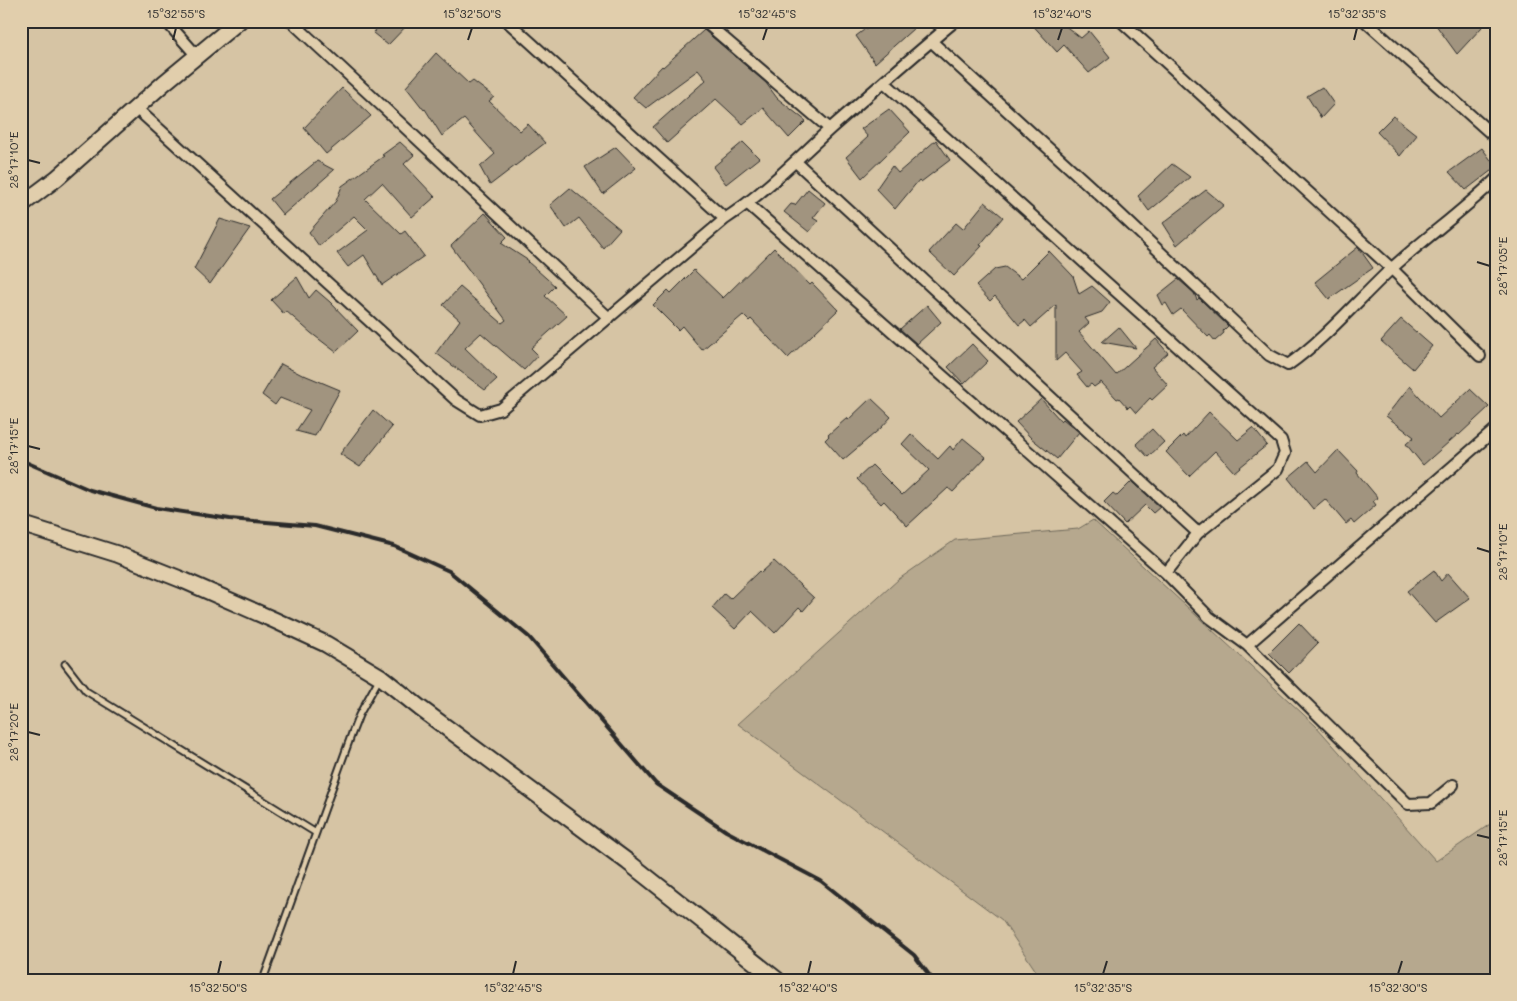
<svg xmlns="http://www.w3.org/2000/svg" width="1517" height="1001" font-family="Mali,sans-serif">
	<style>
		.green { fill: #b6a88e; stroke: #706a5c }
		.building { fill: #a1947f; stroke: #2b2b2b }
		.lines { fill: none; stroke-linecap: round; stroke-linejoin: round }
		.lane-casing { stroke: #2b2b2b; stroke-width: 9 }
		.street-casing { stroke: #2b2b2b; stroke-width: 14 }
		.secondary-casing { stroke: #2b2b2b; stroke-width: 19 }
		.lane { stroke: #e1ceac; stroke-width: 5 }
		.street { stroke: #e1ceac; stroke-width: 10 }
		.secondary { stroke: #e1ceac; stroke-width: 15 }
		.rail { stroke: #2b2b2b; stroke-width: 4 }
		.ticks { fill: none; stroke: #2b2b2b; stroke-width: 2 }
		.neatline { fill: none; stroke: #2b2b2b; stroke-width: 2 }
		.ticks-label { font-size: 12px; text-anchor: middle; fill: #2b2b2b }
	</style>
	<rect width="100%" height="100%" fill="#d6c4a4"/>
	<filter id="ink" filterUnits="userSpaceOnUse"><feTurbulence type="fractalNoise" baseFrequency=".02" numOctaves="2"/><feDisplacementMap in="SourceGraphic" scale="10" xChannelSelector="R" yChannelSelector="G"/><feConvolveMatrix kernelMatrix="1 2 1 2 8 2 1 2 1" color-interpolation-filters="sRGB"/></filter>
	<g filter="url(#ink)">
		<!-- green -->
		<path class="green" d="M1093,520l223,206 120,135 60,-41v160h-454l-40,-60 -264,-196 161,-145 56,-39 123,-11z"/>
		<!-- building -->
		<path class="building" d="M384,21h27l-23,24 -15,-12z
			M876,21h33l5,7 -39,35 -19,-27z
			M1029,21h30l22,17 8,-7 21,26 -21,16 -25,-28 -7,7z
			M1433,21h43l6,6 -25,27z
			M704,30l62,53 11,15 29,23 -17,17 -26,-30 -20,16 -27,-25 -49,44 -14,-16 53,-47 -8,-10 -52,38 -13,-11 29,-31 1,1z
			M436,53l33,31 4,-3 21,16 -5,4 31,30 8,-7 17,19 -55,42 -10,-18 15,-13 -31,-35 -22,17 -17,-27 -1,1 -18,-23z
			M1322,87l12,17 -13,14 -14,-22z
			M342,88l29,28 -45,38 -22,-26z
			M889,109l21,23 -48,46 -16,-21 22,-20 -7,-8z
			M1393,116l24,19 -17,21 -23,-24z
			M936,140l14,20 -29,22 -2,-2 -24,29 -19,-20 16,-23 6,7z
			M400,142l14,13 -10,9 31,33 -23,20 -30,-34 -17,16 36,35 4,-3 19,25 -42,29 -18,-30 -16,12 -11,-14 31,-23 -14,-14 -35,30 -10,-14 27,-31 6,-15 42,-30 -2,-1z
			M743,142l16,16 -33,26 -13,-17z
			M616,147l20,21 -33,26 -18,-27z
			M1482,148l14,19 -30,23 -17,-18z
			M317,161l17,9 -51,45 -13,-16z
			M1172,164l18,13 -41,34 -11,-15z
			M570,188l50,41 -17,19 -24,-30 -13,10 -16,-23z
			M808,189l17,14 -12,15 5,3 -9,11 -25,-20 7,-8 4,1z
			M1206,190l18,15 -47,40 -14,-22z
			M985,202l18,15 -23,28 2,1 -28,30 -25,-24 27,-29 7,6z
			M485,213l22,24 -6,6 28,18 -1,1 27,24 -10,10 22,20 -36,32 7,7 -14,15 -43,-37 -16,15 32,31 -12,11 -49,-37 24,-33 -17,-15 17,-18 42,36 4,-3 -55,-74z
			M220,219l30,9 -40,56 -16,-15z
			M1358,247l15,21 -44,31 -14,-17z
			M774,248l36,37 2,-2 26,27 -50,48 -37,-39 -2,2 -6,-6 -41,35 -20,-24 -4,4 -25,-25 15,-15 3,3 23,-23 29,28z
			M1049,251l24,25 6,18 13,-8 18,16 -8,10 -17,6 4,5 -10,9 37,43 40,-36 12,14 -16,14 16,18 -16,15 -2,-2 -14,15 -6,-7 -2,2 -9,-10 -2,1 -16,-17 -7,5 -3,-3 -4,3 -10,-12 5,-3 -17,-19 -9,8v-56l-25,22 -6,-7 -6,5 -24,-29 -5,5 -14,-15 19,-17 10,-2 16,12z
			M297,277l12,21 7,-8 14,12 28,29 -22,21 -25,-19 -25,-22 -2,3 -13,-14z
			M1178,279l16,14 3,7 2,-2 29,28 -5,5 1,2 -9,8 -5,-6 -2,2 -27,-28 -8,6 -7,-12 -3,2 -5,-10z
			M927,305l14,17 -24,22 -17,-15z
			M1401,319l31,27 -19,23 -32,-28z
			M1119,327l17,21 -34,-6z
			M972,344l16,17 -24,23 -16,-17z
			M281,364l23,12v-1l36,15 -25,46 -19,-5 14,-21 -30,-12 -5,7 -13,-10z
			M1410,386l29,32 31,-29 19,18 -30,28 -1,-1 -35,31 -17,-21 8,-7 -28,-21z
			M871,398l20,19 -10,11 -38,32 -18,-20 4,-4 -1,-1 19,-17 1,2z
			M1041,399l20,22 2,-2 16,13 -22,27 -26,-21 -15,-16z
			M373,410l19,17 -32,40 -20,-13z
			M1209,412l29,28 15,-12 14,17 -33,27 -19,-21 -26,25 -23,-24 17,-17 2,3z
			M1152,429l12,13 -16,15 -12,-13z
			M911,434l27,25 12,-13 3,4 10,-12 23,19 -33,35 -5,-4 -41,38 -23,-25 -3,3 -24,-25 15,-14 30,30 27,-25 -27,-26z
			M1338,450l20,21 -1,2 21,25 -5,3 3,4 -22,19 -3,-4 -5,4 -21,-25 -12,10 -25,-31 20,-17 9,11z
			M1132,481l28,26 -7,6 -8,-8 -20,19 -21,-22 9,-9 4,3z
			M774,561l40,37 -11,13 -4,-4 -24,26 -23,-22 -17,18 -23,-21 12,-14 6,5 29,-28 2,2z
			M1434,570l7,11 7,-8 22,25 -35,25 -28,-32z
			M1299,623l19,20 -29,30 -20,-20z"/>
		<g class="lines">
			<defs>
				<path id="lane" d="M65,664l21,27 230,142
					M263,980l89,-247 7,-18 20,-36"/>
				<path id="street" d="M166,21l31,35
					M291,21l318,297
					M507,21l218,198
					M704,21l126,108
					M935,21l9,9
					M1121,21l271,248 88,87
					M1365,21l131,117
					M931,41l173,158 165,156 19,10c38,-27 69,-64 103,-96 34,-31 72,-58 105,-90
					M884,82l397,358 4,13 -7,16 -80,64 -32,40
					M136,108l320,292 24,15 21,-6 224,-190c39,-26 71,-59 106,-91 41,-36 82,-72 124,-107
					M796,162l402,371
					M748,204l418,369 43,44 38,28 249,-216
					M1247,645l161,159 23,-1 22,-18"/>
				<path id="secondary" d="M21,205l36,-27 107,-95 75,-62
					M21,524l96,30 68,27 89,39 52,24 55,33 39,31 208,154 149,118"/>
			</defs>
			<!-- lane casing -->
			<use href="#lane" class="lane-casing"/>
			<!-- street casing -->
			<use href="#street" class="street-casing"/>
			<!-- secondary casing -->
			<use href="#secondary" class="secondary-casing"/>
			<!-- lane -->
			<use href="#lane" class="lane"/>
			<!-- street -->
			<use href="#street" class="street"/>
			<!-- secondary -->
			<use href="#secondary" class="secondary"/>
			<!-- rail -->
			<path class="rail" d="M21,460l69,30 66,18 74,11 85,7 79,20 55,25 80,66 127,147 70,47 95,50 93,74 19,25"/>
		</g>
	</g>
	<!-- ticks -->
	<path class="ticks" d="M173,40l3,-12M468,40l4,-12M763,40l4,-12M1058,40l4,-12M1354,40l3,-12M28,160l12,3M1477,262l13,4M28,446l12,3M1477,548l13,4M28,732l12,3M1477,835l13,3M218,974l3,-13M513,974l3,-13M808,974l3,-13M1103,974l4,-13M1398,974l4,-13"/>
	<!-- margin -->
	<rect width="1517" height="1001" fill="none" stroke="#e1ceac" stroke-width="55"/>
	<rect x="28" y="28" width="1462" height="946" class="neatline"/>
	<g class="ticks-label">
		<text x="176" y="18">15°32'55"S</text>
		<text x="472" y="18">15°32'50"S</text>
		<text x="767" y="18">15°32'45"S</text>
		<text x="1062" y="18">15°32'40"S</text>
		<text x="1357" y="18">15°32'35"S</text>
		<text transform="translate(14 160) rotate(-90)" y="4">28°17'10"E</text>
		<text transform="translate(1503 266) rotate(-90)" y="4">28°17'05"E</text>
		<text transform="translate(14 446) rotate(-90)" y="4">28°17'15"E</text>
		<text transform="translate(1503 552) rotate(-90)" y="4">28°17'10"E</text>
		<text transform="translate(14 732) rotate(-90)" y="4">28°17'20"E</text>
		<text transform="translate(1503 838) rotate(-90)" y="4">28°17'15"E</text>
		<text x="218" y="992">15°32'50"S</text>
		<text x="513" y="992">15°32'45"S</text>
		<text x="808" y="992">15°32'40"S</text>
		<text x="1103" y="992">15°32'35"S</text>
		<text x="1398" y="992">15°32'30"S</text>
	</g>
</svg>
